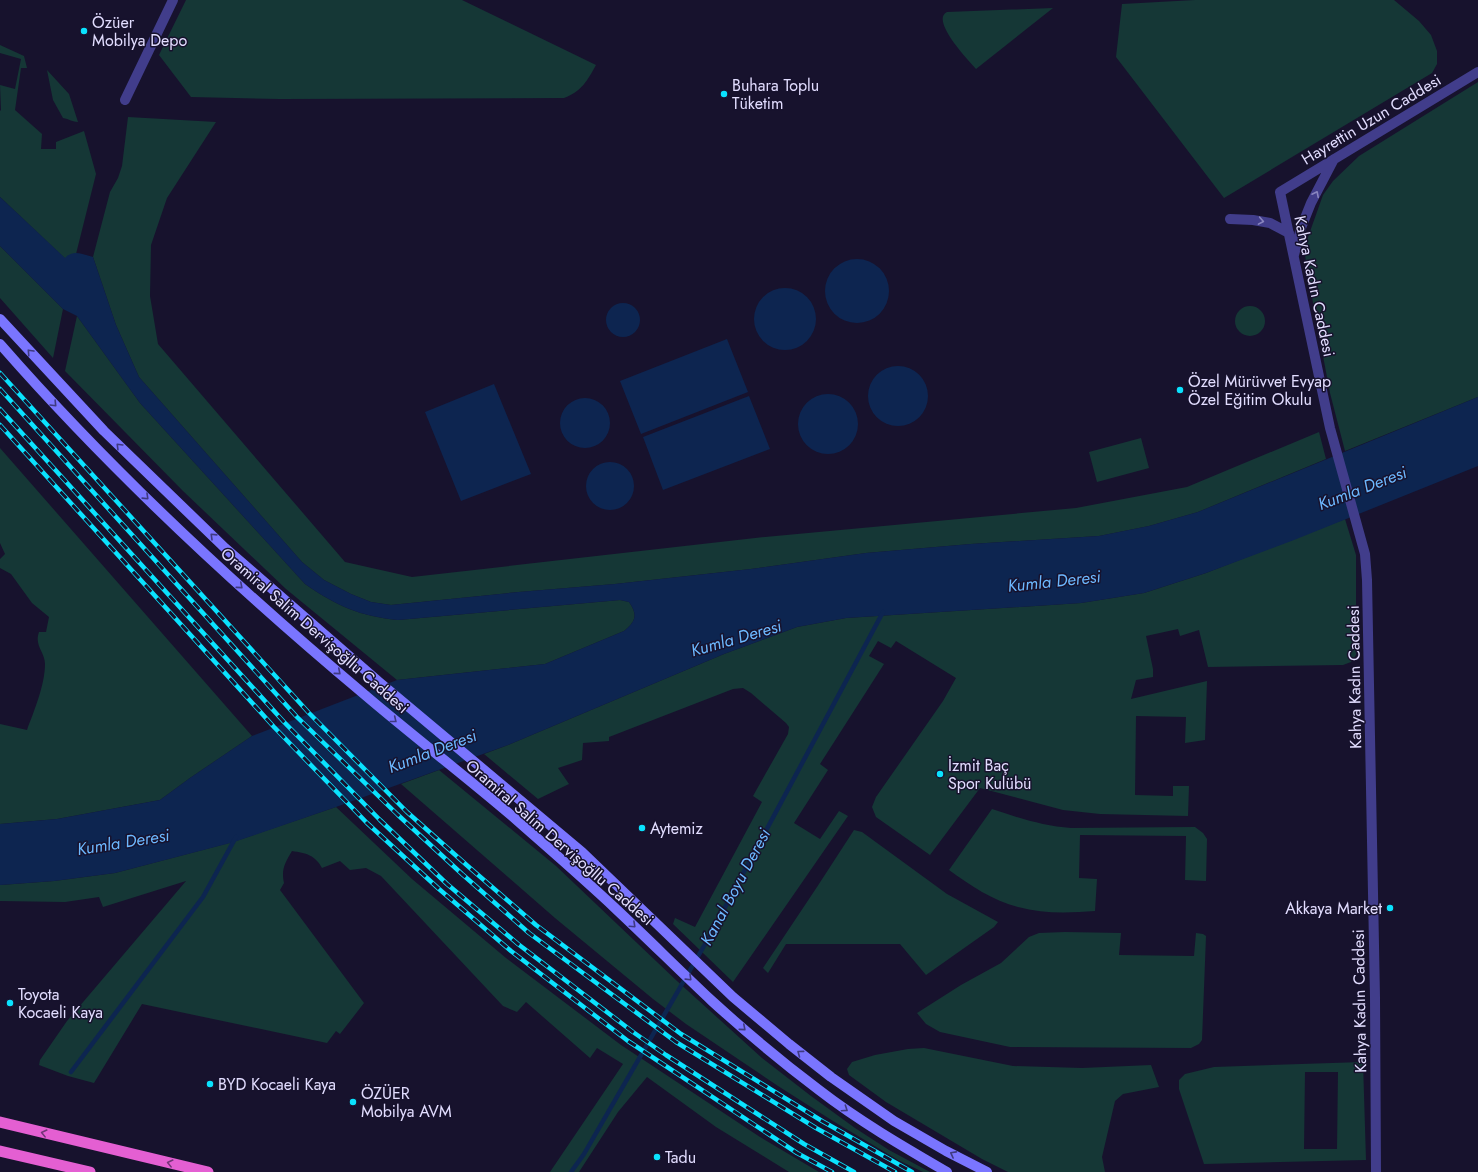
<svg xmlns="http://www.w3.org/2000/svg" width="1478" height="1172" font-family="Jost,sans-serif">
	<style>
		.green { fill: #153736; fill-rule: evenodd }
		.water { fill: #0d2550 }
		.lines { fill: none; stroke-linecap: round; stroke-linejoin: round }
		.stream { stroke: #0d2550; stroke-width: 4.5 }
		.tertiary { stroke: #413d8b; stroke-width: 10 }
		.secondary { stroke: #7a75ff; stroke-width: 10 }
		.trunk { stroke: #e45fd2; stroke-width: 11 }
		.rail-casing { stroke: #0ae2fe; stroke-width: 4.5 }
		.rail { stroke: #17122d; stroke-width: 3; stroke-dasharray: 9; stroke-linecap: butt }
		.oneway { stroke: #8985bf }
		.oneway2 { stroke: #3f3a81 }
		.oneway3 { stroke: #733577 }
		.poi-dot { fill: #0ae2fe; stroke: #17122d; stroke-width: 1.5 }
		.labels { text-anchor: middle; stroke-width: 3; stroke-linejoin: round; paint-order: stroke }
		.poi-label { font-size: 16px; fill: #e2ddff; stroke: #17122d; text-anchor: start }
		.street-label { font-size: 16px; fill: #e2ddff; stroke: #17122d }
		.water-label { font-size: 17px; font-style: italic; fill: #6cb8ff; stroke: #17122d }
	</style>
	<rect width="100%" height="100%" fill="#17122d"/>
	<!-- green -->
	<path class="green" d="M186,0h276l134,65c-9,16 -14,26 -32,33l-284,1 -89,-2 -32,-42z
		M1195,0h199l25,21 12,14 6,16v13l-5,9 -208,125 -108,-141 6,-53z
		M1053,8l-77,61c-8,-9 -46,-49 -29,-57z
		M0,45l24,11 3,12h-6l-6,42 27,24 -1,15h15v-7l28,-11 12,43 -23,92 -73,-69v-86l1,-1 -1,-25 15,4 6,-30 -21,-6z
		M47,70l22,24 9,28c-5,0 -9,-3 -15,-4l-10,-18z
		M1478,82v315l-133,54 -15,-58 -23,-122 -2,-17 2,-14 16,-45 10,-14 26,-25z
		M128,117l88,5 -49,76 -16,47 -1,51 8,48 187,218 67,15 353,-40 311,-29 111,-21 132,-55 7,27 -128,53 -49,14 -50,10 -128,8 -105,9 -115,16 -136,15 -96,8 -128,13 -20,-3 -20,-8 -27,-14 -22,-18 -163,-185 -23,-52 -23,-68 17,-65 8,-14 4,-12z
		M0,246l63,63 -10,49 -53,-60z
		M1235 321a15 15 0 1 1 30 0a15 15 0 1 1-30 0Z
		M77,316l63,87 165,181c32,22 54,32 93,36l222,-20 9,2c9,13 7,19 -5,29l-79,33 -148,16 -111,-91 -103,-98 -118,-120z
		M1141,438l8,30 -52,14 -8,-30z
		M0,448l252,288 -62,42 -30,22 -103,19 -57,5v-100l27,6c7,-19 18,-45 18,-66 0,-12 -11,-18 -6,-32h7l3,-15 -17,-14 -21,-29 -11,-6v-9l5,-5 -5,-11z
		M1345,519l11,36v100l-5,7 -8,3 -135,2 -9,-37 -19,6 -2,-7 -32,7 7,33v8l-17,3 -5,19 76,-18 -2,59 -20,3 1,-26 -50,-1 -1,79 38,1v-10h16l-1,30 -88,-2 -37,-4 -83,-22 -50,67 -54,-38 -4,-10 4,-10 67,-96 13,-23 -60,-37 -5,7 -13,-7 -9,15 15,8 -64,100 8,6 -34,53 26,16 19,-28 9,5 -115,166 -60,-58 2,-6 20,9 67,-125 -9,-6 35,-62 1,-7 -3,-4 -35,-30 -8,-5 -10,1 -124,48v4l-26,2 -1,17 -24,8 11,16 -31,15 -54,-45 24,-9 216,-91 73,-27 49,-9 235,-15 63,-10 62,-20z
		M439,770l117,96 121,115 85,77 49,38 44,32 34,22 41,22h-7l-25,-12 -65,-39 -55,-35 -92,-62 -33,-25 -98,-81 -154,-134z
		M336,807l76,72 94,79 115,87 139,92 59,35h-30l-73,-45 -69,-50 -29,35 -39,60h-29l73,-108 -26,-16 -7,10 -64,-56 -9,10 -14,-6 -122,-130 -15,-8 -16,2 -10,-9 -18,7c-7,-13 -16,-15 -30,-17 -7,12 -11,18 -8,32l-4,7 84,113 -24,31 -4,-3 -9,12 -185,-39 -48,79 -26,-7 -29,-11 1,-5 27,-39 119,-140 -83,26 -4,-10 -34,5 -65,-1v-16l54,-4 61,-8 118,-31z
		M992,809c27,9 51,17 79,19l124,-1 8,6 4,6 -1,42 -21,-1 1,-44 -106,-1 -1,43 18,1 -2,32c-26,2 -52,3 -77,-4 -25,-6 -48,-22 -69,-37z
		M854,830l8,2 85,62 51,28 -4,5 -68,48 -26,-31h-114l-18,29 -5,-5 54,-81z
		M1065,932l56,1 -2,22 75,1 2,-23 7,1 3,2 -4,104 -3,4 -8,4 -181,-1 -70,-15 -14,-8 -9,-11 44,-28 40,-22 28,-26 10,-4z
		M924,1048l89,18 69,2 69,-3 8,22 -36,7 -8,7 -13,56 3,15h-97l-26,-13 -96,-57 -37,-27 -2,-6 5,-7 23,-7 33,-6z
		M1363,1062l3,98 -162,4 -25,-75v-9l6,-6 29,-7zM1305,1072h33l-1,77h-33z"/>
	<!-- water -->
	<path class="water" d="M0,197l65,61c8,-9 17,-4 28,-1l23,68 23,52 163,185 22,18 27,14 20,8 20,3 128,-13 96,-8 136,-15 115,-16 105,-9 128,-8 50,-10 49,-14 280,-115v69l-184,74 -88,33 -62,20 -63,10 -235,15 -49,9 -73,27 -216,91 -172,62 -102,35 -119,31 -61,8 -54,4v-61l57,-5 103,-19 30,-22 62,-42 145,-56 148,-16 79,-33c12,-10 14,-16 5,-29l-9,-2 -222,20c-39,-4 -61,-14 -93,-36l-165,-181 -63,-87 -14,-7 -63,-63z
		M825 291a32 32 0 1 1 64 0a32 32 0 1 1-64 0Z
		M754 319a31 31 0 1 1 62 0a31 31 0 1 1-62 0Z
		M606 320a17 17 0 1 1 34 0a17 17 0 1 1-34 0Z
		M727,339l21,53 -107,42 -21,-53z
		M868 396a30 30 0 1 1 60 0a30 30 0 1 1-60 0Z
		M494,384l37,90 -70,27 -36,-89z
		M798 424a30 30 0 1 1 60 0a30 30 0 1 1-60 0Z
		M749,396l21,53 -107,41 -20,-53z
		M560 423a25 25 0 1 1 50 0a25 25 0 1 1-50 0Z
		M586 486a24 24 0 1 1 48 0a24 24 0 1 1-48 0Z"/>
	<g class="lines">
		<!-- stream -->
		<path class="stream" d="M71,1072l132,-175 33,-60
			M571,1172l13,-18 124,-215 175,-327"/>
		<!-- tertiary -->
		<path class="tertiary" d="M125,100l48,-100
			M1230,219l23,1 17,3 19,10
			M1294,255l7,-27 10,-25 23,-44
			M1376,1172l-1,-175 -8,-417 -2,-26 -35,-126 -50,-236 198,-120"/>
		<!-- secondary -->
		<path class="secondary" d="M0,319l104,112 121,117 154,134 203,170 151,145 56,47 42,33 63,44 52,30 41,21
			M0,344c111,127 236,243 365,351 48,41 99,80 147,121 35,31 70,61 104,93 32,30 64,62 96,92 34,31 70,61 107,89 40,31 85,57 128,82"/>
		<!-- trunk -->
		<path class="trunk" d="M0,1122l208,50
			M0,1151l90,21"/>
		<defs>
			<path id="rail" d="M0,373l309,340 98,99 63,56 66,57 145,109 141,87 90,51
				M0,389l297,328 101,98 64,59 67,59 147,109 140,86 79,44
				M0,409l284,313 96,98 67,64 71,60 115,88 33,23 138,89 50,28
				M0,425l274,302 93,96 72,66 72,62 117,90 169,112 35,19"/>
		</defs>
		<!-- rail casing -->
		<use href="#rail" class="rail-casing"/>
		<!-- rail -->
		<use href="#rail" class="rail"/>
	</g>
	<!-- one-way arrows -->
	<defs><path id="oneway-chevron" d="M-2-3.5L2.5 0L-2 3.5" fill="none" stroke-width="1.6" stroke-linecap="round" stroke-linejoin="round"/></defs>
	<g class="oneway">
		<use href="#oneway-chevron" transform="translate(1316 194) rotate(-63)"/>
		<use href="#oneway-chevron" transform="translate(1261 221) rotate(10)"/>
	</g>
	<g class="oneway2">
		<use href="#oneway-chevron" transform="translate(30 352) rotate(-133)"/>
		<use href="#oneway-chevron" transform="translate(54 404) rotate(46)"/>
		<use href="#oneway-chevron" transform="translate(119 446) rotate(-135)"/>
		<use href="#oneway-chevron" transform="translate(146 497) rotate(44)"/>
		<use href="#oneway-chevron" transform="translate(213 536) rotate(-136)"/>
		<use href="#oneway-chevron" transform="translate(240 586) rotate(41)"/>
		<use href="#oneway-chevron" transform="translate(338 672) rotate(41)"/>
		<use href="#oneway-chevron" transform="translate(394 720) rotate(39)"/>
		<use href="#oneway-chevron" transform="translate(633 925) rotate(43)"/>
		<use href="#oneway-chevron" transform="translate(689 978) rotate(44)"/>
		<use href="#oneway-chevron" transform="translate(743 1028) rotate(41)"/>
		<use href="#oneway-chevron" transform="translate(800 1053) rotate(-143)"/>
		<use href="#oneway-chevron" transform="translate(845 1109) rotate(34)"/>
		<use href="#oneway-chevron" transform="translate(953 1154) rotate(-152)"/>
	</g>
	<g class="oneway3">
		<use href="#oneway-chevron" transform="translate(44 1133) rotate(-166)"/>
		<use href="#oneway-chevron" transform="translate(170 1163) rotate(-166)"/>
	</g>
	<!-- markers -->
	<g class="poi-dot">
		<circle cx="84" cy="31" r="4"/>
		<circle cx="724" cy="94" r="4"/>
		<circle cx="1180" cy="390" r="4"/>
		<circle cx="940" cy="774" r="4"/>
		<circle cx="642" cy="828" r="4"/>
		<circle cx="1390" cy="908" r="4"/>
		<circle cx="10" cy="1003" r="4"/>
		<circle cx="210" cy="1084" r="4"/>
		<circle cx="353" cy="1102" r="4"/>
		<circle cx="657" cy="1157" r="4"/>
	</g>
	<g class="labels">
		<!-- poi labels -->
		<g class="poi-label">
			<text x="92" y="28">Özüer<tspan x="92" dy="18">Mobilya Depo</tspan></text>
			<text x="732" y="91">Buhara Toplu<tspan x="732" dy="18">Tüketim</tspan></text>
			<text x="1188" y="387">Özel Mürüvvet Evyap<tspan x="1188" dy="18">Özel Eğitim Okulu</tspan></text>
			<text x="948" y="771">İzmit Baç<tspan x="948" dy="18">Spor Kulübü</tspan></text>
			<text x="650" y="834">Aytemiz</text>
			<text x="1382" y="914" text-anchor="end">Akkaya Market</text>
			<text x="18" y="1000">Toyota<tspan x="18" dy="18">Kocaeli Kaya</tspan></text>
			<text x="218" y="1090">BYD Kocaeli Kaya</text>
			<text x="361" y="1099">ÖZÜER<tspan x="361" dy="18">Mobilya AVM</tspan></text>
			<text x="665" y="1163">Tadu</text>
		</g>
		<!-- street labels -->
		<g class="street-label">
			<text transform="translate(1371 119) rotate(-31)" y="6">Hayrettin Uzun Caddesi</text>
			<text transform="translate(1315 286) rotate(78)" y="6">Kahya Kadın Caddesi</text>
			<text transform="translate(315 630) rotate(41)" y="6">Oramiral Salim Dervişoğllu Caddesi</text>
			<text transform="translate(1354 677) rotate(-91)" y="6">Kahya Kadın Caddesi</text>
			<text transform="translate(560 842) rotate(41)" y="6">Oramiral Salim Dervişoğllu Caddesi</text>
			<text transform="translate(1359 1001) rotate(-91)" y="6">Kahya Kadın Caddesi</text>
		</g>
		<!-- water labels -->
		<g class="water-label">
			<text transform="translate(1362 488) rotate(-21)" y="6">Kumla Deresi</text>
			<text transform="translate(1054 581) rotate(-6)" y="6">Kumla Deresi</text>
			<text transform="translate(736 638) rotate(-16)" y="6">Kumla Deresi</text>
			<text transform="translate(432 751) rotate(-21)" y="6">Kumla Deresi</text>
			<text transform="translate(123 842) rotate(-9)" y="6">Kumla Deresi</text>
			<text transform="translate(735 887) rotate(-62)" y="6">Kanal Boyu Deresi</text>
		</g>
	</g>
</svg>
